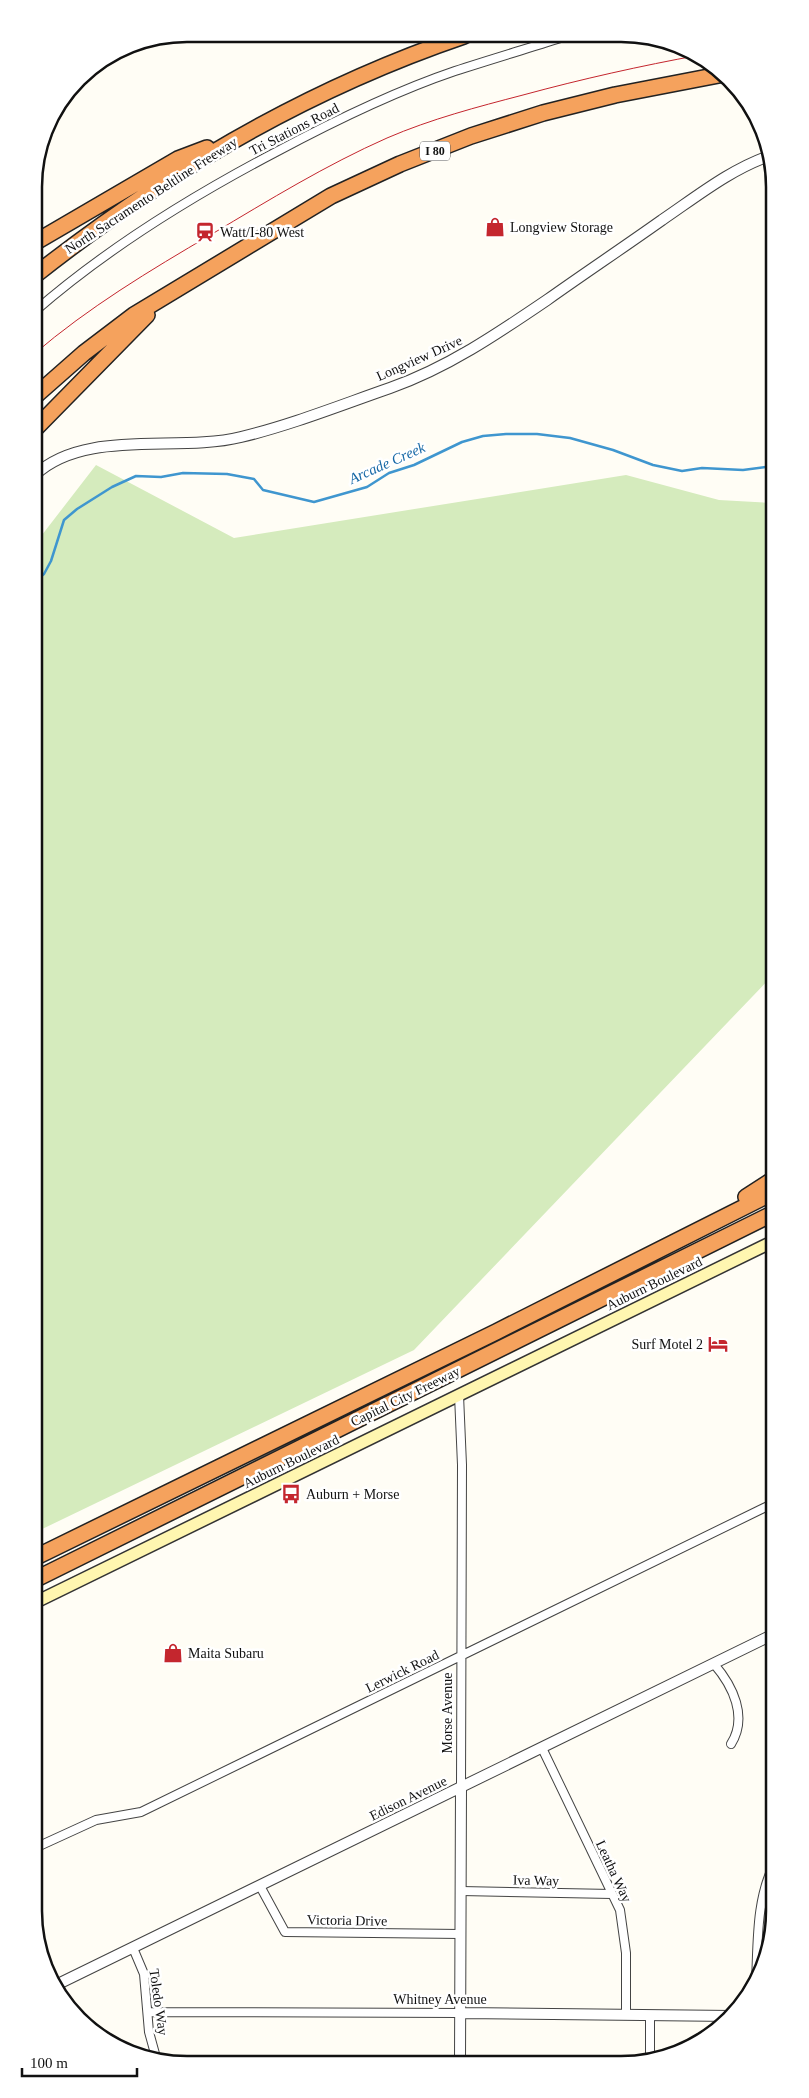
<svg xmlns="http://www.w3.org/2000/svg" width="809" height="2098" font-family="Georgia,serif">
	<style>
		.green { fill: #d5ebbd }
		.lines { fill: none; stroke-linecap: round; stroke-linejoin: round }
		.stream { stroke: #3f96cf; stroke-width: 2.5 }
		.minor-casing { stroke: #444; stroke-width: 10 }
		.tertiary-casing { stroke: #444; stroke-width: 12 }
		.secondary-casing { stroke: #333; stroke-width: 14 }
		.motorway-casing { stroke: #222; stroke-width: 18 }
		.minor { stroke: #fff; stroke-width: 8 }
		.tertiary { stroke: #fff; stroke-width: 10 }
		.secondary { stroke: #fff6b0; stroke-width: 11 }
		.motorway { stroke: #f5a25d; stroke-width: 15 }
		.tram { stroke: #c4262e; stroke-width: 1 }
		.labels { text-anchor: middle; stroke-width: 5; stroke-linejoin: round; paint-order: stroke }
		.shield { fill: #fff; stroke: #585858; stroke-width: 1 }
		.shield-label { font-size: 12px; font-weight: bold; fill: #111 }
		.street-label { font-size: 14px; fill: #111; stroke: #fff }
		.poi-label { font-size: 14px; fill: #111; stroke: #fff; text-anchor: start }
		.water-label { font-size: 15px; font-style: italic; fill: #1768a6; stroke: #fff }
		.rim { fill: none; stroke: #111; stroke-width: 2.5 }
	</style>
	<rect width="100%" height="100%" fill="#fffdf5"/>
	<!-- green -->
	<path class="green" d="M96,465l138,73 392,-63 93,25 54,3v472l-359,375 -378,182 -1,-988z"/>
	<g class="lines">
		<!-- stream -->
		<path class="stream" d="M35,581l9,-7 7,-13 13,-41 13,-11 35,-22 24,-11 25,1 22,-4 44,1 27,5 9,11 51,12 53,-15 22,-14 25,-8 48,-23 21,-6 23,-2h31l33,4 43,12 40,15 29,6 20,-3 41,2 30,-4"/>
		<defs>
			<path id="minor" d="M34,312c72,-63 158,-116 242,-160 58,-31 117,-60 179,-81 37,-12 74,-23 112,-35
				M459,1395l3,70 -1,322
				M714,1664c19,22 34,53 17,80
				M542,1748l78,162 6,43v62
				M37,1847l59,-27 45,-8 633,-309
				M260,1886l25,46 176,2
				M461,1891l151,3
				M133,1948l11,26 5,58 8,29
				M756,1981c2,-40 0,-82 19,-119
				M149,2012l312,1
				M650,2061v-45"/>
			<path id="tertiary" d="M35,475c50,-47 142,-22 206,-38 50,-12 100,-32 149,-49 57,-20 107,-54 157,-88 38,-27 77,-53 115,-80 34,-23 70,-52 110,-65
				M54,1986l720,-352
				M461,2013l271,3
				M460,2061l1,-274"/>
			<path id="secondary" d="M36,1602l738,-361"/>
			<path id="motorway" d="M34,243l144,-84 29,-11
				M34,276c129,-102 274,-187 430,-240
				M34,397l50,-44 50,-38 197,-119 69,-32 71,-28 72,-23 72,-18 109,-21
				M34,430l113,-115
				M746,1197l28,-18
				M36,1557l460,-225 278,-140
				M36,1579l738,-366"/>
		</defs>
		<!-- minor casing -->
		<use href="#minor" class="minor-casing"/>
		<!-- tertiary casing -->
		<use href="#tertiary" class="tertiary-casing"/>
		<!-- secondary casing -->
		<use href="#secondary" class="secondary-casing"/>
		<!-- motorway casing -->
		<use href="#motorway" class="motorway-casing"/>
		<!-- minor -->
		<use href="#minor" class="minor"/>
		<!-- tertiary -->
		<use href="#tertiary" class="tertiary"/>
		<!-- secondary -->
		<use href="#secondary" class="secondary"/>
		<!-- motorway -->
		<use href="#motorway" class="motorway"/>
		<!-- tram -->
		<path class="tram" d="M34,354c55,-47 115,-83 178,-120 57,-34 114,-69 175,-96 44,-19 90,-31 136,-43 59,-16 117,-29 177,-40"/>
	</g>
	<!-- icons -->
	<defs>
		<symbol id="shop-bare" viewBox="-9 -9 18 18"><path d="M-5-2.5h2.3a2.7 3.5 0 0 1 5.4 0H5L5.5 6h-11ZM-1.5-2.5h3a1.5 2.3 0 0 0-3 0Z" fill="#c4262e" stroke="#fff" stroke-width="2.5" paint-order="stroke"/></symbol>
		<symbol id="station-bare" viewBox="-9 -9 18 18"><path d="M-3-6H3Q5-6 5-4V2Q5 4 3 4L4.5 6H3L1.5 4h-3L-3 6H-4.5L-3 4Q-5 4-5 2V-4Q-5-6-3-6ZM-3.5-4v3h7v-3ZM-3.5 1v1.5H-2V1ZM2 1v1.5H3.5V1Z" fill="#c4262e" stroke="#fff" stroke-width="2.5" paint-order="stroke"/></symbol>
		<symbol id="hotel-bare" viewBox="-9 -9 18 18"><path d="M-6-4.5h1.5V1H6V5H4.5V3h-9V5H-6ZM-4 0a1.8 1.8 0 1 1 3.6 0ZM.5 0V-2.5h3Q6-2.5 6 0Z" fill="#c4262e" stroke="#fff" stroke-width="2.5" paint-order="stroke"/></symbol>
		<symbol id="bus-bare" viewBox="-9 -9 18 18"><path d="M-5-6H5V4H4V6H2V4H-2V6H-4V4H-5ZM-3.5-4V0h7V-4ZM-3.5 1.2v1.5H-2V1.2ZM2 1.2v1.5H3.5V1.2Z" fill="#c4262e" stroke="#fff" stroke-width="2.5" paint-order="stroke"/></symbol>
	</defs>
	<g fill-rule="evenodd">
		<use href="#shop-bare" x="481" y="213" width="28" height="28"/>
		<use href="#station-bare" x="191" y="218" width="28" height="28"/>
		<use href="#hotel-bare" x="704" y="1330" width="28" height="28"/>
		<use href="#bus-bare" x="277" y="1480" width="28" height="28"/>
		<use href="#shop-bare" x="159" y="1639" width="28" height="28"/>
	</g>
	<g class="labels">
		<!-- shield labels -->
		<rect class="shield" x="420" y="141.5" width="30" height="19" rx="4"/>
		<g class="shield-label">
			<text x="435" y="155">I 80</text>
		</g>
		<!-- street labels -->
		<g class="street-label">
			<text transform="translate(294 129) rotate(-27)" y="5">Tri Stations Road</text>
			<text transform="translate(151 195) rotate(-33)" y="5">North Sacramento Beltline Freeway</text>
			<text transform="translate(419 358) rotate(-24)" y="5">Longview Drive</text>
			<text transform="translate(654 1283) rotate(-26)" y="5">Auburn Boulevard</text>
			<text transform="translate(405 1396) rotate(-26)" y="5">Capital City Freeway</text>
			<text transform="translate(291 1461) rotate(-26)" y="5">Auburn Boulevard</text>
			<text transform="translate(402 1671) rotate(-26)" y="5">Lerwick Road</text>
			<text transform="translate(447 1713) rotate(-90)" y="5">Morse Avenue</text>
			<text transform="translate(408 1798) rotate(-26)" y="5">Edison Avenue</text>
			<text transform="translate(614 1871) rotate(65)" y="5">Leatha Way</text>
			<text transform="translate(536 1880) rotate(1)" y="5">Iva Way</text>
			<text transform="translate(347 1920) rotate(1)" y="5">Victoria Drive</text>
			<text x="440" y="2004">Whitney Avenue</text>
			<text transform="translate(159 2002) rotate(82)" y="5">Toledo Way</text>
		</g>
		<!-- poi labels -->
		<g class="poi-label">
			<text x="510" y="232">Longview Storage</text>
			<text x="220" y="237">Watt/I-80 West</text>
			<text x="703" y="1349" text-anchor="end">Surf Motel 2</text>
			<text x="306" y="1499">Auburn + Morse</text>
			<text x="188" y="1658">Maita Subaru</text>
		</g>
		<!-- water labels -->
		<g class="water-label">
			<text transform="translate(387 463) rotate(-24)" y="5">Arcade Creek</text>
		</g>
	</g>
	<!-- crop -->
	<path d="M0 0H809V2098H0ZM187 42H621A145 145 0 0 1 766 187V1911A145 145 0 0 1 621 2056H187A145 145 0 0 1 42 1911V187A145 145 0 0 1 187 42Z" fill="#fff" fill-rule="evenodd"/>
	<path class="rim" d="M187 42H621A145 145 0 0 1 766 187V1911A145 145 0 0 1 621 2056H187A145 145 0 0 1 42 1911V187A145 145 0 0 1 187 42Z"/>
	<!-- scale -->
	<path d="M22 2068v8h115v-8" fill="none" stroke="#111111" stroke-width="2.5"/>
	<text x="30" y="2068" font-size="15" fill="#111111" stroke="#ffffff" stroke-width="4" paint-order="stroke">100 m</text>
</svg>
